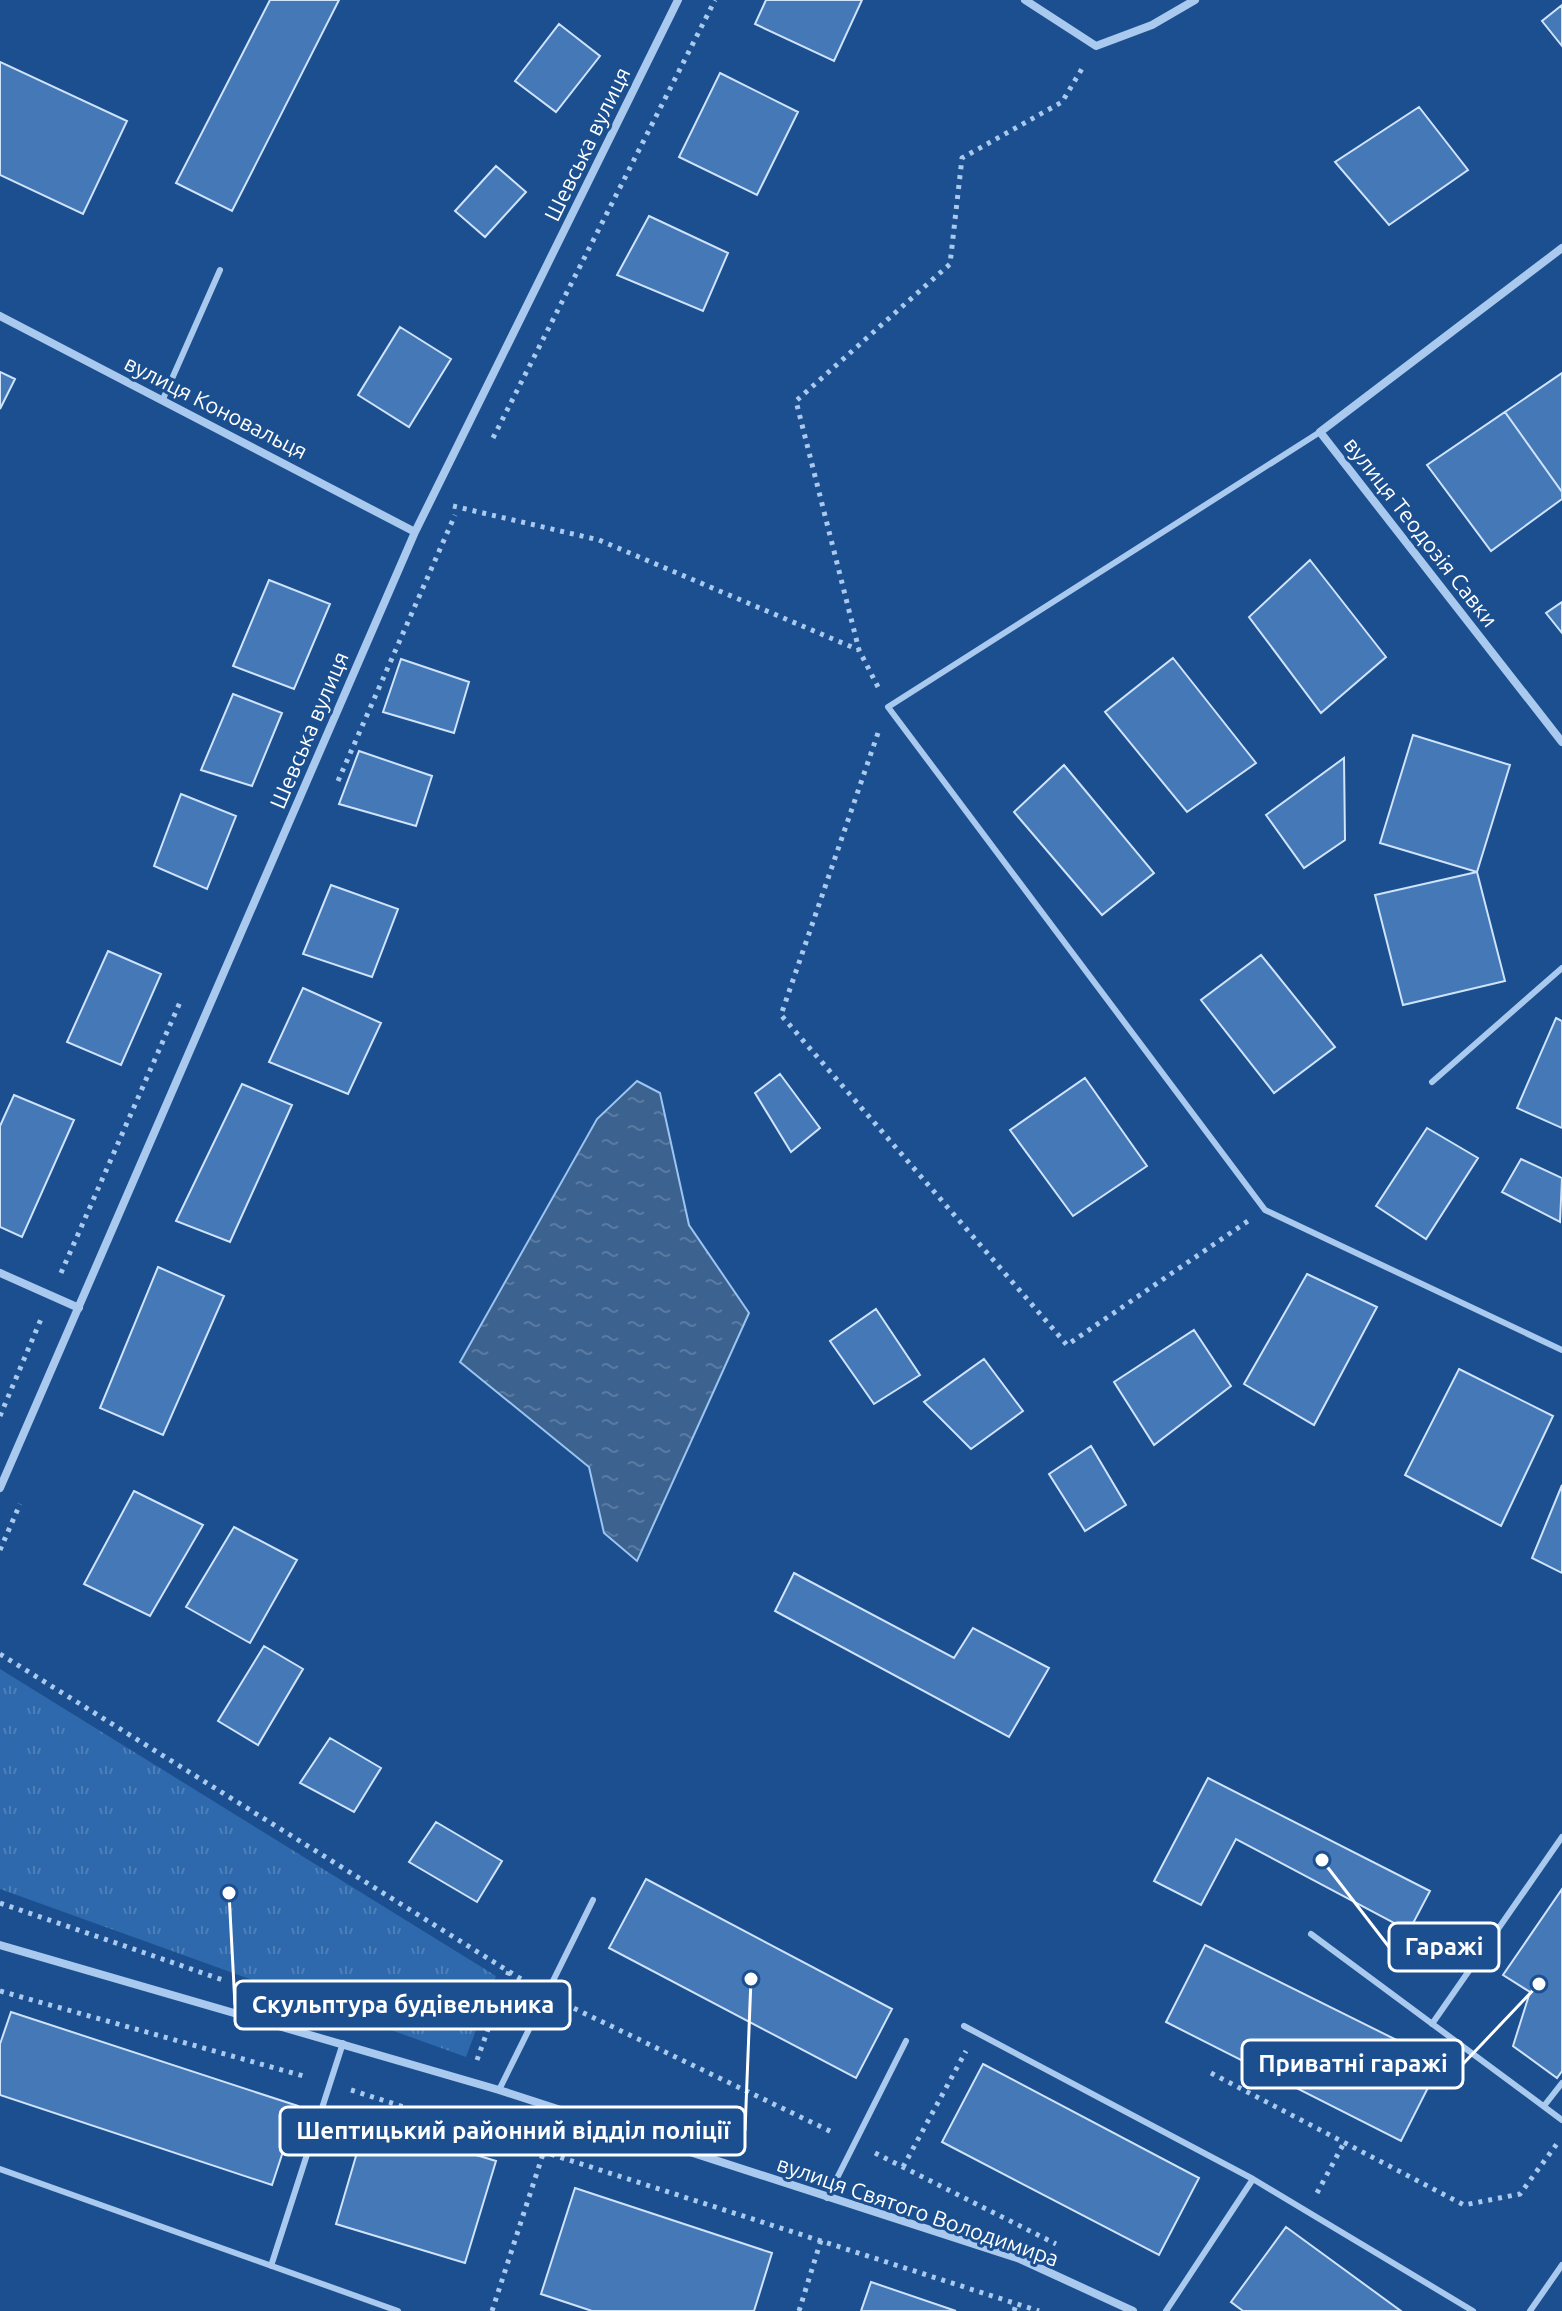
<svg xmlns="http://www.w3.org/2000/svg" width="1562" height="2311" font-family="Ubuntu,sans-serif">
	<style>
		.park { fill: url(#park-tufts) }
		.water { fill: url(#water-ripples); stroke: #9cc4f0; stroke-width: 2 }
		.building { fill: #4478b7; stroke: #cfe3fa; stroke-width: 2 }
		.lines { fill: none; stroke-linecap: round; stroke-linejoin: round }
		.path { stroke: #a9c9ee; stroke-width: 5; stroke-dasharray: 4 6; stroke-linecap: butt }
		.lane { stroke: #a9c9ee; stroke-width: 6 }
		.street { stroke: #a9c9ee; stroke-width: 8 }
		.labels { text-anchor: middle; stroke-width: 6; stroke-linejoin: round; paint-order: stroke }
		.street-label { font-size: 22px; fill: #fff; stroke: #1b4f8f }
		.leader { fill: none; stroke: #fff; stroke-width: 3 }
		.callout-dot { fill: #fff; stroke: #1b4f8f; stroke-width: 3 }
		.callout { fill: #1b4f8f; stroke: #fff; stroke-width: 3 }
		.callout-label { font-size: 24px; text-anchor: middle; font-weight: bold; fill: #fff }
	</style>
	<defs>
		<pattern id="park-tufts" width="24" height="20" patternUnits="userSpaceOnUse" patternTransform="scale(2)"><rect width="24" height="20" fill="#2e69ad"/><path d="M3 7l-1-3M5 7V3M7 7l1-3M15 17l-1-3M17 17v-4M19 17l1-3" fill="none" stroke="#4d80b9"/></pattern>
		<pattern id="water-ripples" width="26" height="14" patternUnits="userSpaceOnUse" patternTransform="scale(2)"><rect width="26" height="14" fill="#3c6290"/><path d="M2 4q2-2 4 0t4 0M15 11q2-2 4 0t4 0" fill="none" stroke="#597aa1"/></pattern>
	</defs>
	<rect width="100%" height="100%" fill="#1b4f8f"/>
	<!-- park -->
	<path class="park" d="M0,1669l496,307 -30,81 -466,-168z"/>
	<!-- water -->
	<path class="water" d="M637,1081l23,12 29,132 60,88 -112,248 -33,-28 -15,-66 -129,-105 137,-243z"/>
	<!-- building -->
	<path class="building" d="M270,0h69l-107,211 -56,-28z
		M766,0h96l-28,61 -79,-37z
		M1562,5v41l-20,-25z
		M559,24l41,32 -44,56 -41,-31z
		M0,62l127,59 -44,93 -83,-39z
		M720,73l78,39 -41,83 -78,-38z
		M1419,107l49,63 -79,55 -54,-63z
		M496,166l30,26 -41,45 -30,-26z
		M649,216l79,37 -25,58 -86,-36z
		M400,327l51,32 -42,68 -51,-32z
		M0,372l15,7 -15,30z
		M1562,373v119l-57,-80z
		M1505,412l57,80v7l-71,52 -64,-86z
		M1310,560l76,97 -65,56 -72,-96z
		M269,580l61,24 -36,85 -61,-23z
		M1562,602v31l-16,-20z
		M1173,658l83,105 -69,49 -82,-100z
		M401,659l68,23 -15,51 -71,-21z
		M233,694l49,19 -30,73 -51,-16z
		M1413,735l97,30 -33,107 -97,-29z
		M359,751l73,25 -16,50 -77,-22z
		M1344,758l1,82 -41,28 -38,-53z
		M1064,765l90,108 -52,42 -88,-103z
		M181,794l55,22 -29,73 -53,-23z
		M1477,872l28,109 -102,24 -28,-110z
		M331,885l67,24 -26,68 -69,-23z
		M108,951l53,23 -40,91 -54,-23z
		M1261,955l74,92 -61,46 -73,-93z
		M303,988l78,35 -33,71 -79,-32z
		M1556,1018l6,3v107l-45,-20z
		M780,1074l40,54 -29,24 -36,-59z
		M1085,1078l62,88 -74,50 -63,-86z
		M242,1084l50,21 -62,137 -54,-21z
		M14,1095l60,25 -52,117 -22,-10v-101z
		M1427,1128l51,30 -52,81 -50,-33z
		M1521,1159l41,19 -2,44 -58,-30z
		M158,1267l66,29 -61,139 -63,-27z
		M1307,1274l70,33 -63,118 -70,-41z
		M876,1309l44,66 -46,29 -44,-63z
		M1194,1330l37,56 -77,59 -40,-63z
		M984,1359l39,52 -52,38 -47,-47z
		M1459,1369l94,47 -52,110 -96,-51z
		M1091,1446l35,59 -41,26 -36,-57z
		M1562,1485v88l-30,-15z
		M134,1491l69,34 -53,91 -66,-32z
		M234,1527l63,33 -47,83 -64,-36z
		M794,1573l160,85 19,-30 76,40 -40,69 -234,-126z
		M264,1646l39,23 -45,76 -40,-24z
		M330,1738l51,30 -27,44 -54,-29z
		M1208,1778l222,113 -21,40 -173,-92 -35,66 -47,-24z
		M436,1822l66,39 -25,41 -68,-40z
		M646,1879l246,130 -36,69 -247,-130z
		M1562,1889v182l-5,7 -44,-32 17,-54 -27,-17z
		M1205,1945l236,117 -40,79 -235,-119z
		M11,2012l287,94 -26,79 -272,-90v-51z
		M983,2064l216,114 -40,77 -217,-113z
		M366,2122l130,39 -31,102 -129,-39z
		M575,2188l197,65 -18,58h-162l-51,-17z
		M1286,2227l115,84h-158l-12,-9z
		M871,2282l85,29h-95z"/>
	<g class="lines">
		<!-- path -->
		<path class="path" d="M493,438l222,-438
			M453,506l146,34 260,110
			M878,687l-19,-37 -63,-249 154,-137 12,-106 100,-56 21,-35
			M878,733l-97,282 286,330 181,-124
			M338,781l117,-266
			M61,1273l120,-273
			M0,1416l41,-97
			M0,1550l20,-46
			M0,1654l529,330
			M0,1903l226,78
			M0,1991l307,86
			M565,2004l269,129
			M477,2060l32,-89
			M1211,2073l253,132 56,-11 39,-53
			M351,2090l688,221
			M875,2153l181,91
			M903,2167l63,-116
			M1317,2193l28,-52
			M492,2311l52,-160
			M799,2311l22,-71
			M1014,2311l3,-9"/>
		<!-- lane -->
		<path class="lane" d="M163,399l57,-129
			M1320,432l-432,275 377,503 297,140
			M1432,1082l130,-114
			M1311,1934l251,186
			M1432,2024l130,-187
			M964,2026l289,153 220,132
			M499,2090l94,-190
			M1544,2106l18,-23
			M0,2169l398,142
			M827,2198l79,-157
			M271,2266l72,-223
			M1166,2311l87,-132
			M1530,2311l32,-46"/>
		<!-- street -->
		<path class="street" d="M1025,0l71,46 56,-21 43,-25
			M1562,248l-242,184 242,310
			M0,316l415,216
			M0,1273l79,35
			M0,1488l415,-956 263,-532
			M0,1945l499,145 521,169 113,52"/>
	</g>
	<g class="labels">
		<!-- street labels -->
		<g class="street-label">
			<text transform="translate(587 144) rotate(-64)" y="8">Шевська вулиця</text>
			<text transform="translate(216 407) rotate(27)" y="8">вулиця Коновальця</text>
			<text transform="translate(1421 532) rotate(52)" y="8">вулиця Теодозія Савки</text>
			<text transform="translate(309 730) rotate(-67)" y="8">Шевська вулиця</text>
			<text transform="translate(918 2211) rotate(19)" y="8">вулиця Святого Володимира</text>
		</g>
	</g>
	<!-- callouts -->
	<path class="leader" d="M1322 1860L1389 1947M229 1893L235 2005M1539 1984L1463 2064M751 1979L745 2131"/>
	<g class="callout-dot">
		<circle cx="1322" cy="1860" r="8"/>
		<circle cx="229" cy="1893" r="8"/>
		<circle cx="1539" cy="1984" r="8"/>
		<circle cx="751" cy="1979" r="8"/>
	</g>
	<g class="callout">
		<rect x="1389" y="1923" width="110" height="48" rx="8"/>
		<rect x="235" y="1981" width="335" height="48" rx="8"/>
		<rect x="1242" y="2040" width="221" height="48" rx="8"/>
		<rect x="280" y="2107" width="465" height="48" rx="8"/>
	</g>
	<g class="callout-label">
		<text x="1444" y="1955">Гаражі</text>
		<text x="403" y="2013">Скульптура будівельника</text>
		<text x="1353" y="2072">Приватні гаражі</text>
		<text x="513" y="2139">Шептицький районний відділ поліції</text>
	</g>
</svg>
